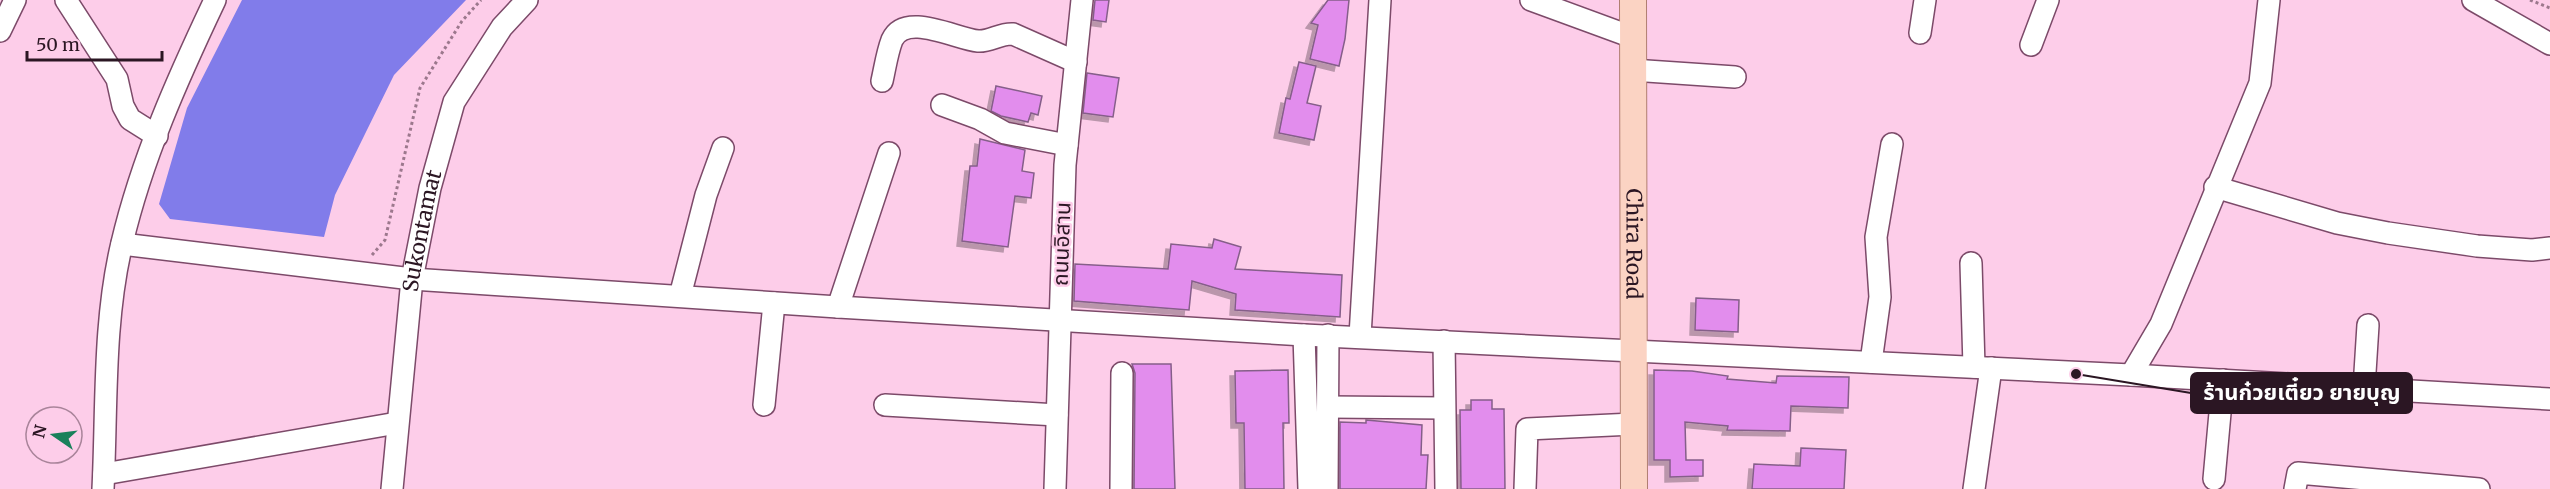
<svg xmlns="http://www.w3.org/2000/svg" width="2550" height="489" font-family="Merriweather,'Noto Sans Thai',serif">
	<style>
		.water { fill: #817cea }
		.building { fill: #e28ded; stroke: #855e89; stroke-width: 1.5; filter: url(#shadow) }
		.lines { fill: none; stroke-linecap: round; stroke-linejoin: round }
		.minor-casing { stroke: #7c4a69; stroke-width: 24 }
		.major-casing { stroke: #b07e71; stroke-width: 28 }
		.path { stroke: #9c788d; stroke-width: 3; stroke-dasharray: 3 3; stroke-linecap: butt }
		.minor { stroke: #fff; stroke-width: 21 }
		.major { stroke: #fbd3c3; stroke-width: 26 }
		.labels { text-anchor: middle; stroke-width: 5; stroke-linejoin: round; paint-order: stroke }
		.street-label { font-size: 21px; fill: #2b1623; stroke: #fdcde9 }
		.leader { fill: none; stroke: #2b1623; stroke-width: 2 }
		.callout-dot { fill: #2b1623; stroke: #fdcde9; stroke-width: 2 }
		.callout { fill: #2b1623; stroke: #2b1623; stroke-width: 2 }
		.callout-label { font-size: 22px; text-anchor: middle; font-weight: bold; fill: #fff }
	</style>
	<defs>
		<filter id="shadow"><feDropShadow dx="-5" dy="5" stdDeviation="0" flood-color="#0004"/></filter>
	</defs>
	<rect width="100%" height="100%" fill="#fdcde9"/>
	<!-- water -->
	<path class="water" d="M242,0h224l-72,75 -59,120 -11,42 -154,-18 -11,-15 28,-96z"/>
	<!-- building -->
	<path class="building" d="M1095,0h14l-3,22 -13,-2z
		M1328,0h21l-4,39 -6,27 -29,-7 8,-34 -7,-2z
		M1299,62l17,4 -9,37 14,3 -7,34 -35,-7 7,-35 4,1z
		M1087,73l32,5 -6,39 -30,-4z
		M996,86l46,10 -4,19 -7,-2 -3,9 -27,-6 -10,-5z
		M980,139l45,11 -3,21 12,2 -3,25 -16,-2 -7,51 -46,-6 8,-75h7z
		M1214,239l27,8 -6,22 107,6 -2,42 -105,-7 1,-16 -44,-13 -3,29 -115,-9 1,-37 93,5 3,-25 41,4z
		M1696,298l43,2 -1,32 -43,-2z
		M1132,364h39l4,125h-41l1,-116z
		M1288,370l1,53h-6l1,66h-39l-1,-66h-8l-1,-52z
		M1654,370l38,1 36,5 -1,3 49,4 1,-7 72,1 -1,31 -57,-2 -1,25 -63,-1 1,-4 -43,-4 1,38h17v16l-33,1v-17h-16z
		M1471,400h21v9h12l1,80h-44l-1,-79h11z
		M1366,420l56,5 -1,30h7l-2,34h-86v-67l26,1z
		M1801,448l45,2 -2,39h-92l2,-25 46,2z"/>
	<g class="lines">
		<defs>
			<g id="minor">
				<path d="M66,0l51,79 6,27 7,13 27,17"/>
				<path d="M1531,0l101,37"/>
				<path d="M2473,0l77,44"/>
				<path d="M0,31l15,-31"/>
				<path d="M1920,33l5,-33"/>
				<path d="M2031,45l17,-45"/>
				<path d="M1632,70l103,7"/>
				<path d="M882,81c3,-13 5,-28 10,-41 13,-29 64,-1 86,1 12,1 22,-8 35,-7l63,28"/>
				<path d="M942,105l38,14 25,14 62,12"/>
				<path d="M2215,187l122,36 51,10 89,13 55,4 18,-2"/>
				<path d="M122,244l290,35 426,28 466,28 827,40 419,24"/>
				<path d="M1971,263l3,104"/>
				<path d="M680,296l26,-101 17,-47"/>
				<path d="M838,307l51,-154"/>
				<path d="M1304,335l5,154"/>
				<path d="M1360,336l20,-336"/>
				<path d="M1444,341l2,148"/>
				<path d="M1871,362l9,-65 -4,-60 16,-93"/>
				<path d="M2131,375l30,-51 99,-241 9,-83"/>
				<path d="M2364,388l4,-63"/>
				<path d="M764,405l10,-102"/>
				<path d="M885,405l172,10"/>
				<path d="M1328,407l116,1"/>
				<path d="M104,474l293,-51"/>
				<path d="M2214,479l9,-99"/>
				<path d="M103,489c4,-81 0,-167 19,-246 20,-85 56,-165 93,-243"/>
				<path id="s1" d="M392,489l20,-210 18,-91 24,-86 48,-75 25,-27"/>
				<path d="M1055,489l10,-324 17,-165"/>
				<path d="M1121,489l1,-116"/>
				<path d="M1327,489l1,-154"/>
				<path d="M1525,489l2,-60 106,-5"/>
				<path d="M1974,489l17,-121"/>
				<path d="M2295,489l3,-16 181,16"/>
			</g>
			<g id="major">
				<path id="s2" d="M1633,0l1,489"/>
			</g>
		</defs>
		<!-- minor casing -->
		<use href="#minor" class="minor-casing"/>
		<!-- major casing -->
		<use href="#major" class="major-casing"/>
		<!-- path -->
		<path class="path" d="M2530,0l20,8
			M372,255l13,-15 35,-152 42,-67 19,-21"/>
		<!-- minor -->
		<use href="#minor" class="minor"/>
		<!-- major -->
		<use href="#major" class="major"/>
	</g>
	<g class="labels">
		<!-- street labels -->
		<g class="street-label">
			<text dy="7" stroke="none"><textPath href="#s1" startOffset="260">Sukontamat</textPath></text>
			<text transform="translate(1062 244) rotate(-88)" y="7">ถนนอิสาน</text>
			<text dy="7" stroke="none"><textPath href="#s2" startOffset="244">Chira Road</textPath></text>
		</g>
	</g>
	<!-- callouts -->
	<path class="leader" d="M2076 374L2191 393"/>
	<circle class="callout-dot" cx="2076" cy="374" r="6"/>
	<rect class="callout" x="2191" y="373" width="221" height="40" rx="6"/>
	<g class="callout-label">
		<text x="2302" y="400">ร้านก๋วยเตี๋ยว ยายบุญ</text>
	</g>
	<!-- north arrow -->
	<g transform="translate(54 435) rotate(284)"><circle r="28" fill="#fdcde9" stroke="#a9849a" stroke-width="1.5"/>
	<path d="M0-4.5L10 22L0 15L-10 22Z" fill="#1a815b"/>
	<text y="-9" font-size="16" font-weight="bold" text-anchor="middle" fill="#2b1623">N</text>
	</g>
	<!-- scale -->
	<path d="M27 51v9h135v-9" fill="none" stroke="#2b1623" stroke-width="3"/>
	<text x="36" y="51" font-size="18" fill="#2b1623" stroke="#fdcde9" stroke-width="4.5" paint-order="stroke">50 m</text>
</svg>
